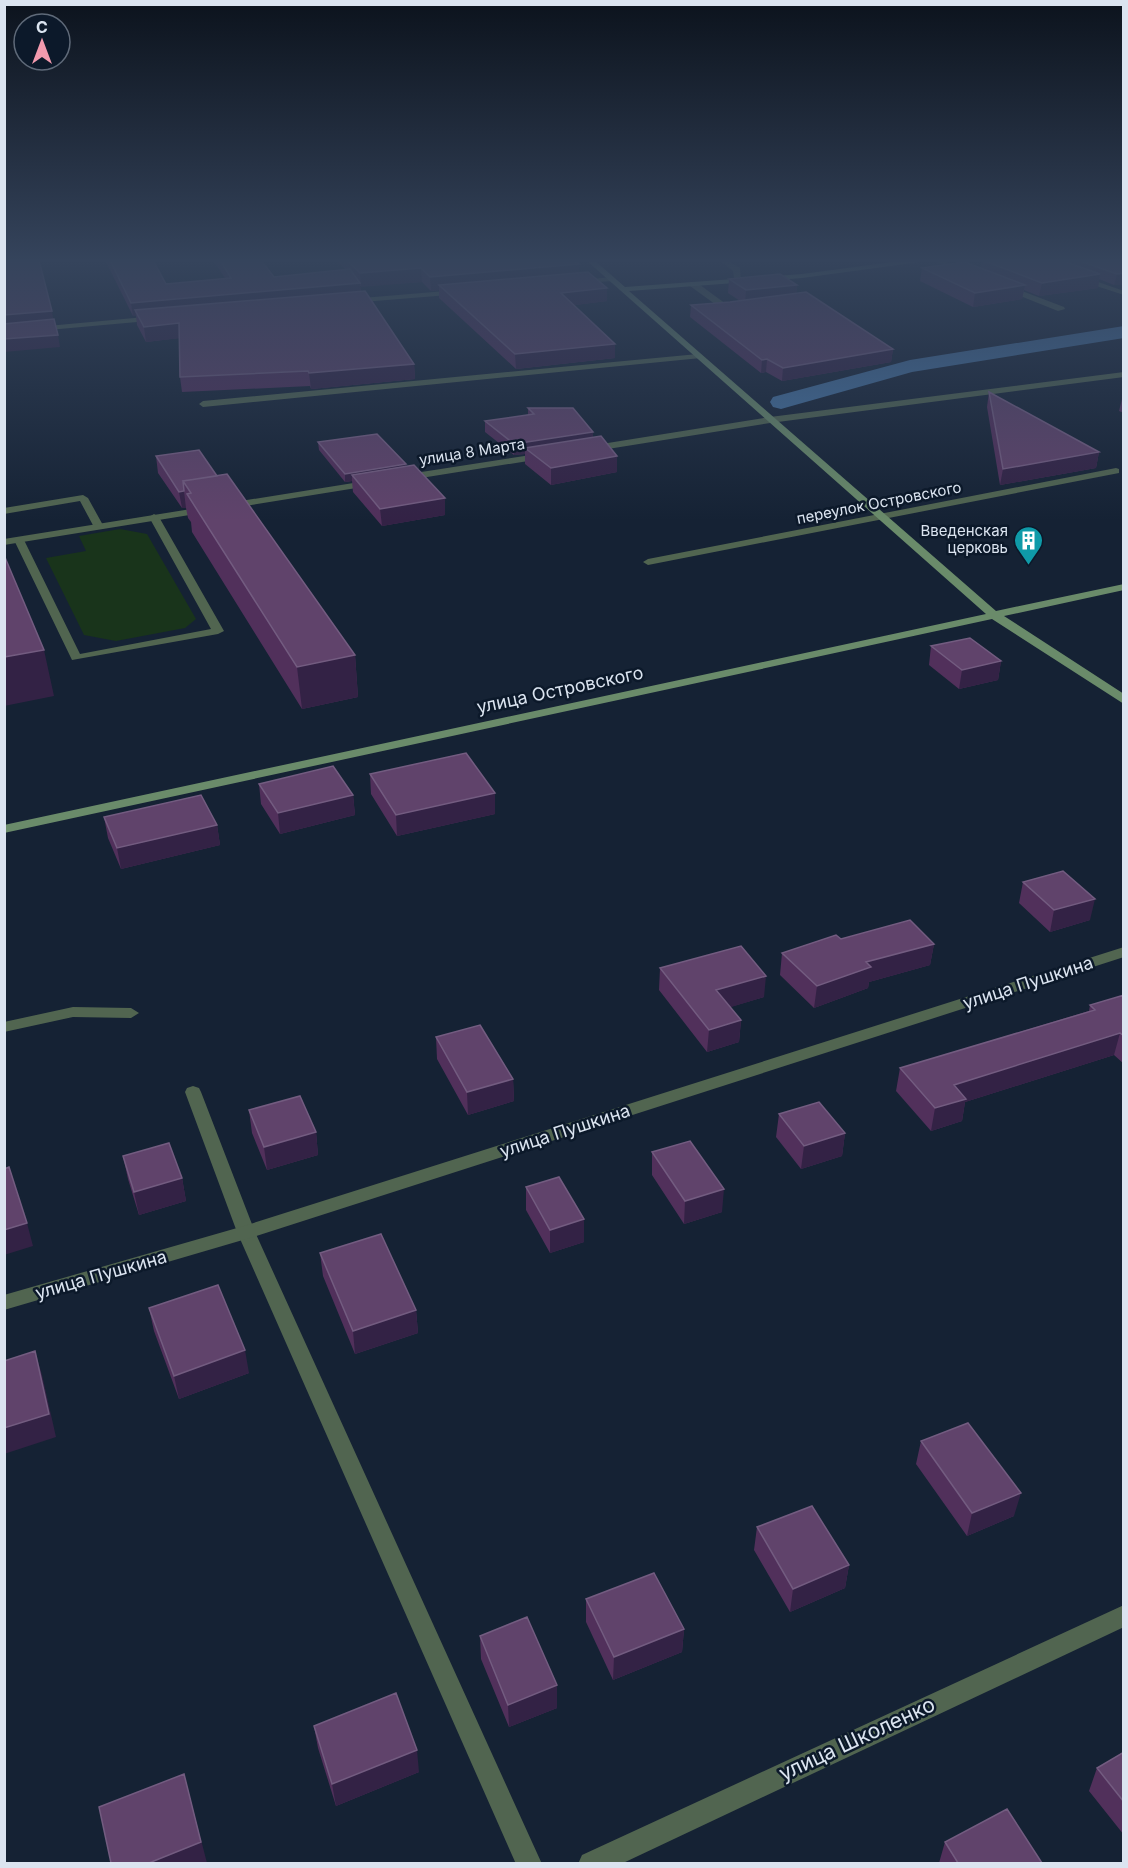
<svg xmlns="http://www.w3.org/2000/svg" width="1128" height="1868" font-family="Inter,sans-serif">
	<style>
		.green { fill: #19341b }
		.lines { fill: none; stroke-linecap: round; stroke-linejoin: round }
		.canal { fill: #4573a2; fill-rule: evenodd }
		.lane { fill: #516550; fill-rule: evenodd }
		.street { fill: #516550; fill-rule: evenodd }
		.secondary { fill: #6a8b6a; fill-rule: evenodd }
		.wall { fill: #51305b }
		.shaded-wall { fill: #332245 }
		.building { fill: #60436b; stroke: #735c80; stroke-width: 1.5 }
		.labels { text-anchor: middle; stroke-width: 5; stroke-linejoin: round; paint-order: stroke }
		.far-street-label { font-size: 15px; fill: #dbe4f0; stroke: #0c192a }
		.far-poi-label { font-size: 15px; fill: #dbe4f0; stroke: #0c192a; text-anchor: end }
		.street-label { font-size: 18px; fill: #dbe4f0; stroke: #0c192a }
		.near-street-label { font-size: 21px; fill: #dbe4f0; stroke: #0c192a }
	</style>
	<rect width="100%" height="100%" fill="#152234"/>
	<!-- green -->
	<path class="green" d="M120,529l27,5 49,85 -11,9 -69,13 -32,-6 -38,-77 40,-7 -7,-15z"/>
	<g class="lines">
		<!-- canal -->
		<path class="canal" d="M1124,326v12l-212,34 -131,37 -8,-2 -3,-5 3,-5 137,-37z"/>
		<!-- lane -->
		<path class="lane" d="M719,260h7l14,8 1,15h-6l-2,-12z
			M932,260h9l30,12 -7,2z
			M1081,276l43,15v4l-46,-15z
			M690,282h6l34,25 10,2 -14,3 -36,-26z
			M1006,285l58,22 1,2 -7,2 -55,-22z
			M83,495l5,3 16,29 -1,2h-8l-15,-28 -76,13v-6z
			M154,514l5,3 65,114 -6,3 -146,26 -58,-120 5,-3 5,3 56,114 131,-25 -62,-112z
			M73,1007l58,1 8,5 -8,5 -58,-1 -69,15v-10z
			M193,1086l6,2 2,4 54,140 287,632h-26l-279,-632 -52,-140 2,-4z"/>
		<!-- street -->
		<path class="street" d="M611,277l3,4 -36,2 -4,-2z
			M458,290l3,4 -111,9 -4,-2 4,-2z
			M156,316h3v4l-155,14v-4z
			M698,354h3v4l-498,49 -4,-3 4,-3z
			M1124,372v5l-354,46 -181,29 -5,-3 5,-3 181,-29z
			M544,453l5,3 -2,2 -145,23 -5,-3 5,-3z
			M1116,468l3,1v4l-471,92 -5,-3 5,-3z
			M372,480l5,3 -2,2 -371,60v-6z
			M1124,947v10l-871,280 -249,73v-15l240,-69z
			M1124,1605v22l-503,237h-43l4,-9z"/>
		<!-- secondary -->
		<path class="secondary" d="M586,260h8l31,27 177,-13 105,-14h16l-3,2 -118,16 -173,13 367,320 128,-27v6l-120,26 120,78v10l-132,-85 -988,214v-8l982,-211z"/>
	</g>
	<!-- wall -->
	<path class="wall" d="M105,260h48l13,24 59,-6 -12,-18h48l13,17 71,-8 -9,-9h237l6,4v9l28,15v13l-33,4 41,39v14l-99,11 -77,-71v-8l-8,1 -9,-9 -62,4 1,5 53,73 1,15 -104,10 -1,-3 -128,6 -2,-15 -1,-39 -33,4 -9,-17 -1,-9h-3z
		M982,260h142v24l-10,1 -15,-6 -1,9 -59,8 -15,-6 -2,9 -49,8 -53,-26 2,-13h58z
		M729,279l68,6 -1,9 97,55 -2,13 -109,19 -16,-9 -5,1 -71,-56 1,-12 49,-4 -12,-8z
		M1124,391v22l-5,-2z
		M989,392l110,60 -3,16 -96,17 -13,-78z
		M528,408l65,29 24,35 -66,13 -26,-21v-10l-11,1 -29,-23v-11l43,-6z
		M318,442l88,25 39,31v17l-63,11 -29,-34 -1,-11 -7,1 -26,-32z
		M156,456l61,20 138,179 3,42 -56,12 -110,-177 -1,-10 -3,-4 -2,-10h-4l-24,-35z
		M931,646l70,15 -3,19 -39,9 -30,-24z
		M370,774l125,40 -98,22 -26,-42z
		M259,784l94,11 2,20 -75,19 -19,-30z
		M104,817l113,8 3,20 -99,24 -13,-31z
		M1023,882l67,38 -40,12 -31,-29z
		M841,939l93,5 -4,21 -61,17 -1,6 -54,20 -34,-33 2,-22z
		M660,968l104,29 -34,10 11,13 -2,22 -32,10 -48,-62z
		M1124,995v69l-10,-9 -149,47 -3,19 -31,10 -35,-40 4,-23 189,-57 1,-6z
		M436,1037l77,42 1,22 -46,14 -31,-56z
		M249,1110l67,22 2,23 -51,15 -15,-37z
		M779,1114l66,19 -3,23 -41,13 -25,-32z
		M652,1152l70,60 -38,12 -32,-49z
		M123,1156l59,22 4,23 -47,14 -11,-36z
		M526,1187l58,55 -34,11 -24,-43z
		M320,1253l96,57 2,23 -63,21 -32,-78z
		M149,1308l100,65 -70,26 -25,-68z
		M921,1441l93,75 -47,20 -51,-72z
		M757,1527l92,38 -4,23 -55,24 -36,-62z
		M586,1599l98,30 -2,23 -69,28 -27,-58z
		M480,1636l77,72 -48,19 -28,-68z
		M314,1726l105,46 -83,34 -18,-58z
		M1124,1752v83l-35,-44 8,-23z
		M945,1842l97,21h-103z"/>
	<!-- shaded-wall -->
	<path class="shaded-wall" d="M579,264v14l-140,7v5l-8,1 -1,-14z
		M421,268l1,14 -61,5 -1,-14z
		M1124,273v11l-10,1 3,-11z
		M1100,274l-2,14 -59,8 3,-13z
		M360,283l1,14 -226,13 1,6h-3l-2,-13z
		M797,285l-1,13 -51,6 1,-14z
		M1025,285l-3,14 -49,8 2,-14z
		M607,288v13l-46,6v-14z
		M52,311l2,12 -50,5v-13z
		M179,323l2,15 -35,4 -2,-15z
		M58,335l2,12 -56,5v-13z
		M615,344v14l-99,11 -1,-15z
		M893,349l-2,13 -109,19 1,-13z
		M767,359l-1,13 -5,1 1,-13z
		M414,364l1,15 -104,10 -2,-16z
		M593,432v11l-68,5v6l-11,1v-11z
		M1099,452l-3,16 -96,17 3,-16z
		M617,456v16l-66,13v-17z
		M406,464v9l-54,2v6l-7,1v-8z
		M184,491l2,17h-4l-3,-16z
		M445,498v17l-63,11 -2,-17z
		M44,650l10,46 -50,10v-49z
		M355,655l3,42 -56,12 -5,-42z
		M1001,661l-3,19 -39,9 3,-19z
		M495,793v21l-98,22 -1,-21z
		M353,795l2,20 -75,19 -2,-21z
		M217,825l3,20 -99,24 -4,-21z
		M1095,899l-5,21 -40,12 4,-22z
		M934,944l-4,21 -61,17 -1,6 -54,20 3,-22 49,-24z
		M766,976l-2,21 -49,15 1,-22z
		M741,1020l-2,22 -32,10 2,-22z
		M1120,1033l-6,22 -149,47 -3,19 -31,10 4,-23 19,-23z
		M513,1079l1,22 -46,14 -1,-23z
		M316,1132l2,23 -51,15 -3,-23z
		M845,1133l-3,23 -41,13 3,-23z
		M182,1178l4,23 -47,14 -5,-23z
		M724,1189l-2,23 -38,12 1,-23z
		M584,1219v23l-34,11v-23z
		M27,1223l6,23 -29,9v-25z
		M416,1310l2,23 -63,21 -2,-23z
		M245,1350l4,23 -70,26 -5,-23z
		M35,1351l7,24 14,62 -52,17v-26z
		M1021,1493l-7,23 -47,20 5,-23z
		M849,1565l-4,23 -55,24 3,-23z
		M684,1629l-2,23 -69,28 1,-23z
		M557,1685v23l-48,19 -1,-22z
		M417,1750l2,22 -83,34 -4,-22z
		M184,1774l23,89h-58z"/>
	<!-- building -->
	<path class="building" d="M4,260h35l13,51 -48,4z
		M110,260h43l13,24 65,-6 -11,-18h41l13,17 76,-8 10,14 -229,20z
		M347,260h226l6,4 -149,13 -9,-9 -61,5z
		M982,260h78l40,14 -58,9z
		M1077,260h47v13l-7,1z
		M965,262l60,23 -50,8 -53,-25z
		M588,272l19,16 -46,5 54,51 -100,10 -76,-69z
		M780,274l17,11 -51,5 -17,-11z
		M365,291l49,73 -105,9 -1,-2 -128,6 -1,-54 -35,4 -9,-17z
		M806,292l87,57 -110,19 -16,-9 -5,1 -71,-55 39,-3z
		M54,319l4,16 -54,4v-15z
		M989,392l110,60 -96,17z
		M528,408h45l20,24 -79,12 -29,-23 49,-7z
		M377,434l29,30 -61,10 -27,-32z
		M601,436l16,20 -66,12 -26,-20z
		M199,450l18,26 -34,5 1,10 -5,1 -23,-36z
		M414,465l31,33 -65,11 -28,-34z
		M227,474l128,181 -58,12 -110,-173 4,-1 -8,-12z
		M4,555l40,95 -40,7z
		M970,638l31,23 -39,9 -31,-24z
		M466,753l29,40 -99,22 -26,-41z
		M333,766l20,29 -75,18 -19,-29z
		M201,795l16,30 -100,23 -13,-31z
		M1063,871l32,28 -41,11 -31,-28z
		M910,920l24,24 -68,18 5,5 -54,19 -35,-33 54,-18 5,4z
		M741,946l25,30 -50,14 25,30 -32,10 -49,-62z
		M1124,995v41l-4,-3 -166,52 12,14 -31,9 -35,-40 195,-58 -5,-5z
		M480,1025l33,54 -46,13 -31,-55z
		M300,1096l16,36 -52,15 -15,-37z
		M819,1102l26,31 -41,13 -25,-32z
		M690,1141l34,48 -39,12 -33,-49z
		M169,1143l13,35 -48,14 -11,-36z
		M9,1167l18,56 -23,7v-61z
		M559,1177l25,42 -34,11 -24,-43z
		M381,1234l35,76 -63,21 -33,-78z
		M218,1285l27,65 -71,26 -25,-68z
		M35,1351l14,63 -45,14v-67z
		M968,1423l53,70 -49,20 -51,-72z
		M812,1506l37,59 -56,24 -36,-62z
		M654,1573l30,56 -70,28 -28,-58z
		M527,1617l30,68 -49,20 -28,-69z
		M396,1693l21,57 -85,34 -18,-58z
		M1124,1752v50l-27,-34z
		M184,1774l17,68 -52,21h-38l-12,-56z
		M1007,1809l35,54h-84l-13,-21z"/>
	<!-- sky -->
	<linearGradient id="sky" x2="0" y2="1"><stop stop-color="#0c131d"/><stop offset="0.5" stop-color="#35445c"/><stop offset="1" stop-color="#35445c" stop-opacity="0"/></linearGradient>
	<rect width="1128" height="521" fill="url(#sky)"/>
	<!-- icons -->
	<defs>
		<symbol id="building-pin" viewBox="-11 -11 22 30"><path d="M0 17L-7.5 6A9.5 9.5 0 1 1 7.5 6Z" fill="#0f9aa8" stroke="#0c192a"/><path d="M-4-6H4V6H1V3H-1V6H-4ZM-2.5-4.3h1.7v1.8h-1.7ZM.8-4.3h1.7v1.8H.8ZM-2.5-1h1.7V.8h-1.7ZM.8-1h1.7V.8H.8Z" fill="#fff"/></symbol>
	</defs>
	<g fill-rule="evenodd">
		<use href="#building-pin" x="1012" y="524" width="33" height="45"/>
	</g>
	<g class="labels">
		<!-- far-street labels -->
		<g class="far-street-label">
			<text transform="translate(472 452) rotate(-9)" y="5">улица 8 Марта</text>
			<text transform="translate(879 503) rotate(-11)" y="5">переулок Островского</text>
		</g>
		<!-- far-poi labels -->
		<g class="far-poi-label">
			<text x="1008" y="536">Введенская<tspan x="1008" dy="17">церковь</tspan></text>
		</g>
		<!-- street labels -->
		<g class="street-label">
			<text transform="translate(560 690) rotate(-12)" y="6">улица Островского</text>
			<text transform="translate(1028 983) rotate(-18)" y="6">улица Пушкина</text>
			<text transform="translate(565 1131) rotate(-18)" y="6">улица Пушкина</text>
			<text transform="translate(101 1275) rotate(-16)" y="6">улица Пушкина</text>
		</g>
		<!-- near-street labels -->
		<g class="near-street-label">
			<text transform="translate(857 1739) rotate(-25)" y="7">улица Школенко</text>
		</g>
	</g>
	<!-- border -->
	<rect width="1128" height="1868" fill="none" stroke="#dbe4f0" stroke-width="12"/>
	<!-- north arrow -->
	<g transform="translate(42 42)"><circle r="28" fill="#0c192a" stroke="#5f6a79" stroke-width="1.5"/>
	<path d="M0-4.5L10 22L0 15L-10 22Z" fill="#f29aae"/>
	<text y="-9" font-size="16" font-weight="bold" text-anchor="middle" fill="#dbe4f0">С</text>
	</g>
</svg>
